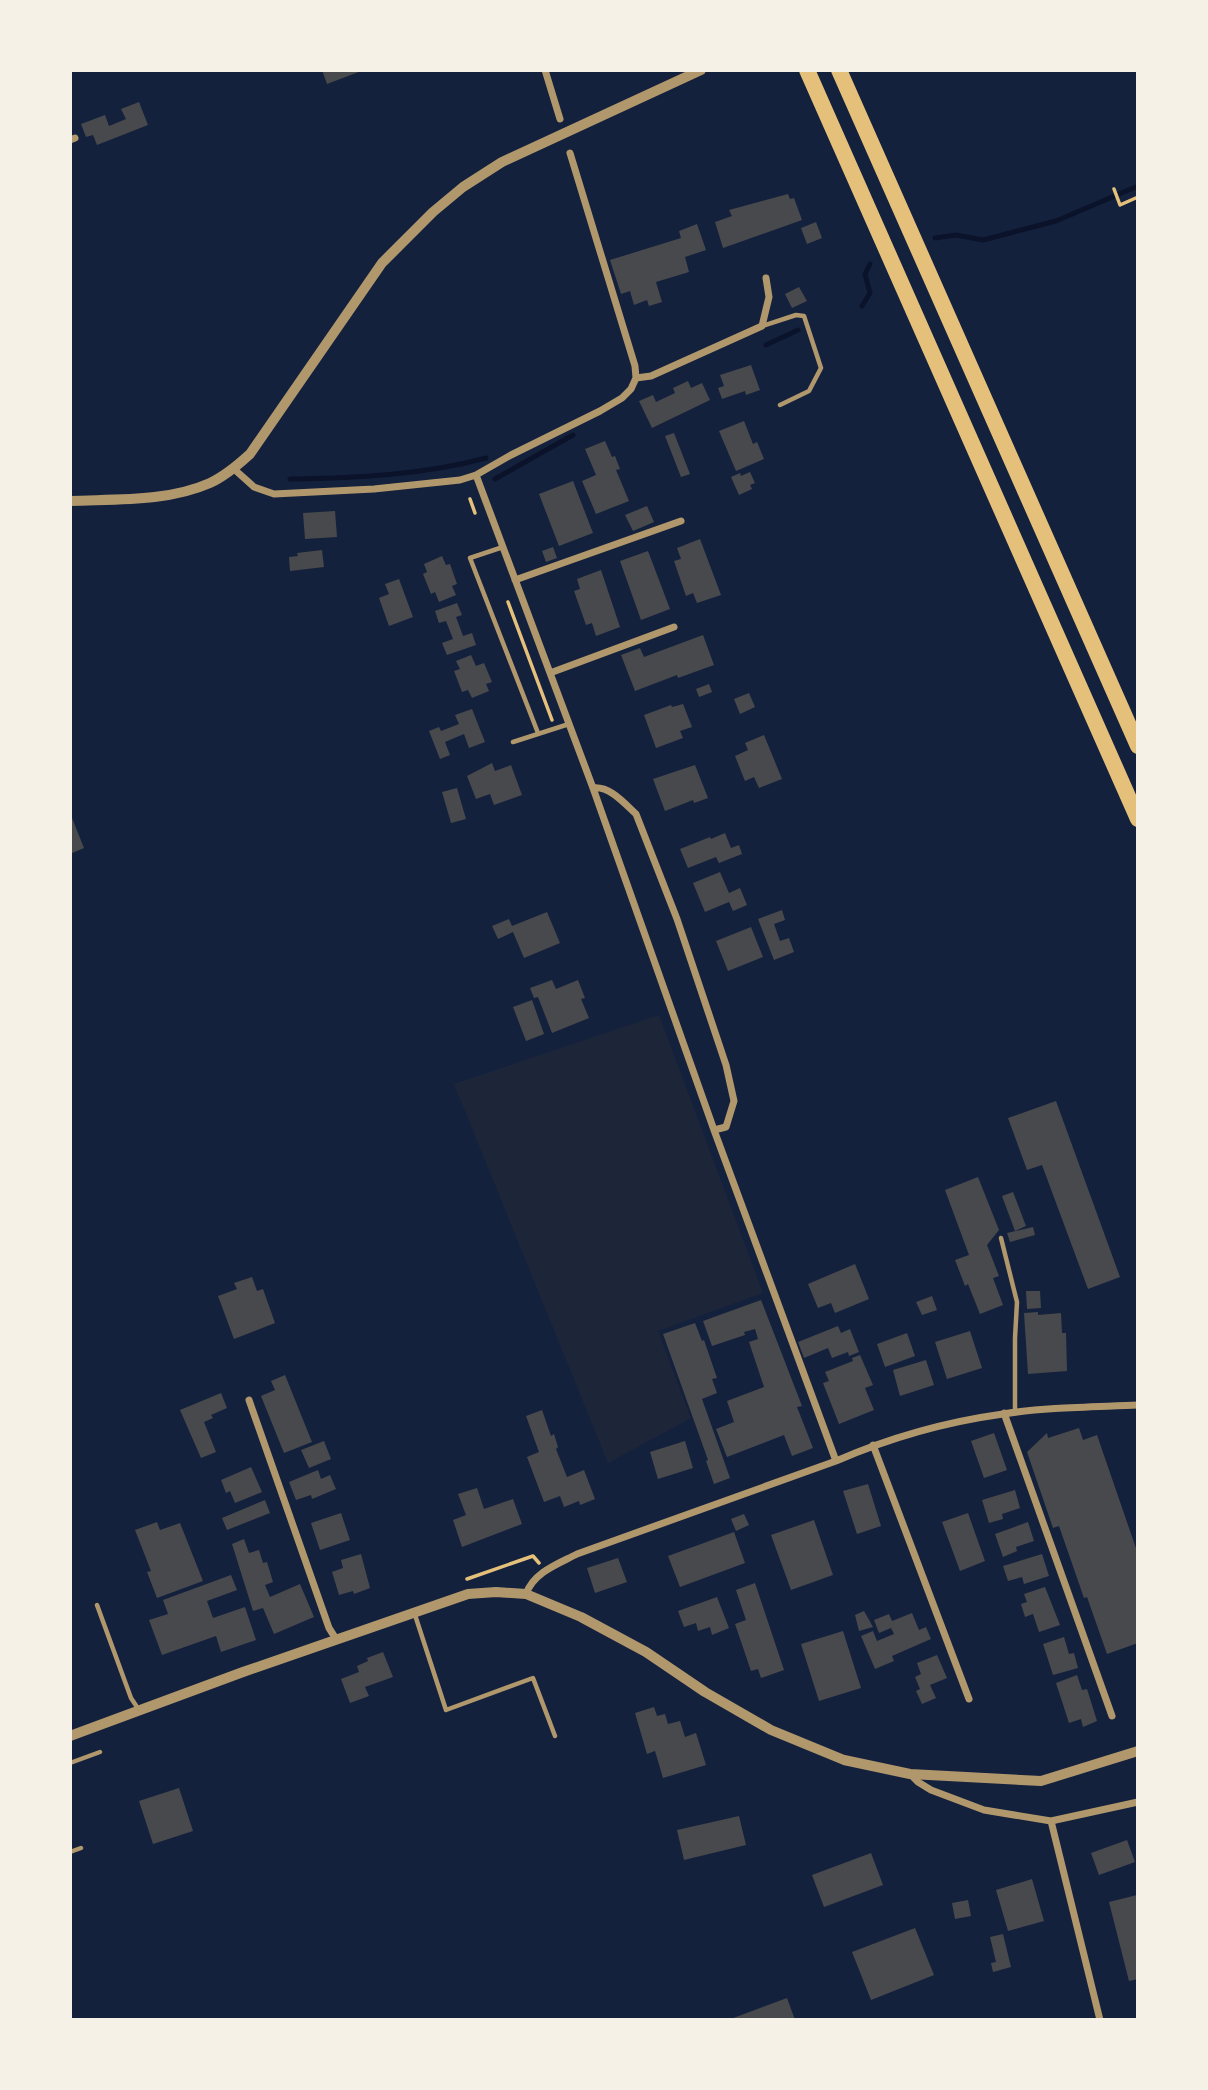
<svg xmlns="http://www.w3.org/2000/svg" width="1208" height="2090" font-family="Arial,sans-serif">
	<style>
		.green { fill: #1d2539 }
		.lines { fill: none; stroke-linecap: round; stroke-linejoin: round }
		.stream { stroke: #0b132b; stroke-width: 5 }
		.building { fill: #48494c }
		.path { stroke: #e5c07b; stroke-width: 3.5 }
		.service { stroke: #b1986c; stroke-width: 4.5 }
		.minor { stroke: #b1986c; stroke-width: 7 }
		.tertiary { stroke: #b1986c; stroke-width: 10 }
		.motorway { stroke: #e5c07b; stroke-width: 16 }
	</style>
	<rect width="100%" height="100%" fill="#14213d"/>
	<!-- green -->
	<path class="green" d="M659,1015l104,278 -105,38 33,87 -83,45 -154,-379z"/>
	<g class="lines">
		<!-- stream -->
		<path class="stream" d="M935,238l21,-3 27,5 73,-19 82,-35
			M862,306l8,-13 -5,-19 5,-10
			M766,345l32,-15
			M290,479c66,-1 133,-4 196,-21
			M495,479l78,-44"/>
	</g>
	<!-- building -->
	<path class="building" d="M322,70h42l-37,14z
		M139,102l9,23 -51,20 -4,-10 -7,2 -5,-13 24,-9 4,11 17,-7 -5,-10z
		M788,194l2,5 4,-1 8,22 -79,28 -8,-26 17,-6 -3,-6z
		M816,222l6,16 -15,6 -6,-16z
		M697,224l9,26 -21,7 4,15 -33,10 6,20 -13,4 -2,-6 -13,5 -4,-14 -9,3 -11,-34 71,-22 -2,-7z
		M799,287l8,14 -15,7 -7,-14z
		M751,365l9,25 -14,5 -1,-4 -23,8 -4,-11 6,-2 -4,-11z
		M688,381l3,7 11,-5 8,17 -58,28 -13,-27 14,-6 3,7 19,-9 -2,-5z
		M744,421l9,23 4,-2 7,17 -28,12 -17,-40z
		M674,433l16,41 -9,3 -16,-41z
		M605,441l7,16 3,-1 5,13 -4,1 13,31 -33,13 -14,-33 14,-6 -11,-26z
		M750,472l5,11 -5,2 2,4 -13,6 -8,-18 9,-4 1,3z
		M573,481l20,52 -34,13 -20,-52z
		M647,506l7,16 -21,9 -8,-16z
		M335,511l2,26 -32,2 -2,-26z
		M700,539l21,56 -24,8 -4,-10 -7,3 -12,-35 7,-2 -4,-11z
		M553,547l4,11 -11,4 -4,-11z
		M322,550l2,17 -34,4 -1,-14 9,-1 -1,-3z
		M648,551l22,58 -29,11 -21,-59z
		M442,556l4,9 4,-1 7,20 -5,2 4,9 -17,7 -4,-10 -4,2 -8,-20 4,-2 -3,-8z
		M601,570l19,57 -24,9 -4,-13 -6,2 -12,-34 6,-2 -3,-10z
		M399,579l14,38 -24,9 -10,-28 10,-4 -4,-10z
		M457,603l5,12 -6,2 7,19 9,-3 4,12 -29,10 -5,-12 11,-4 -7,-18 -7,2 -4,-12z
		M703,635l11,30 -36,13 -1,-3 -42,16 -14,-36 19,-7 4,9z
		M471,655l5,11 8,-3 8,19 -6,2 3,7 -17,7 -4,-8 -6,2 -8,-21 6,-2 -4,-8z
		M709,684l3,8 -13,5 -3,-8z
		M749,693l6,14 -15,7 -6,-15z
		M683,704l9,23 -12,4 3,7 -27,10 -12,-33 27,-10 1,2z
		M472,709l13,33 -16,6 -5,-14 -19,8 5,13 -10,4 -11,-28 10,-4 2,4 18,-7 -4,-9z
		M764,735l18,44 -23,9 -5,-11 -9,4 -10,-25 13,-6 -3,-7z
		M492,763l3,8 16,-6 11,30 -28,10 -4,-11 -14,5 -9,-23z
		M695,765l13,33 -14,5 -1,-3 -28,11 -12,-32z
		M457,788l9,31 -15,4 -9,-31z
		M70,813l14,35 -14,6z
		M725,833l6,15 8,-3 3,9 -23,9 -3,-6 -28,11 -8,-19 30,-12 1,2z
		M720,872l9,21 11,-5 7,17 -14,6 -4,-9 -24,10 -12,-29z
		M782,910l3,10 -11,4 6,17 9,-3 5,14 -20,8 -16,-41z
		M547,912l13,31 -36,15 -11,-26 -15,7 -6,-13 17,-7 3,7z
		M751,927l12,30 -35,14 -12,-30z
		M552,980l4,9 22,-9 7,18 -4,1 8,19 -37,15 -14,-36 -4,1 -4,-10z
		M532,1000l12,34 -18,7 -13,-34z
		M1056,1101l64,176 -32,12 -46,-124 -15,5 -19,-52z
		M978,1177l21,53 -12,15 12,31 -6,2 10,27 -23,9 -12,-30 -3,2 -10,-26 14,-5 -24,-65z
		M1013,1192l13,34 -11,5 -13,-35z
		M1033,1227l2,8 -25,7 -3,-9z
		M855,1264l14,35 -34,14 -4,-10 -13,5 -10,-24z
		M252,1277l5,14 6,-2 12,34 -41,16 -16,-43 19,-7 -3,-6z
		M1026,1291h14l1,17 -14,1z
		M932,1296l5,14 -15,5 -6,-13z
		M761,1300l41,106 -5,1 16,41 -21,8 -8,-21 -57,22 -11,-28 18,-7 -7,-21 37,-14 -15,-45 9,-3 -3,-10 -11,3 1,3 -33,11 -9,-25z
		M1038,1312v3l23,-2 1,20h4l1,38 -39,3 -4,-61z
		M695,1323l7,18 2,-1 13,38 -5,1 5,14 -15,6 28,79 -16,6 -8,-23 2,-1 -45,-126z
		M838,1326l3,7 9,-4 9,23 -10,4 -1,-4 -16,6 -4,-10 -24,10 -6,-16z
		M970,1331l12,37 -35,11 -12,-37z
		M907,1333l8,23 -30,11 -8,-23z
		M860,1355l13,30 -8,3 9,22 -35,14 -16,-41 6,-2 -4,-9 28,-11 -1,-3z
		M926,1360l8,25 -34,11 -7,-26z
		M285,1375l27,67 -28,11 -23,-57 14,-6 -4,-9z
		M221,1393l6,15 -16,7 2,3 -9,4 12,30 -15,6 -21,-48z
		M542,1410l9,26 3,-2 4,13 -2,2 11,28 17,-7 11,29 -15,6 -1,-4 -15,6 -4,-11 -16,6 -17,-45 12,-5 -13,-36z
		M1079,1428l4,12 14,-5 41,119v89l-31,11 -20,-57 -3,1 -25,-72 -6,2 -26,-76 20,-19 1,5z
		M994,1433l13,37 -23,8 -13,-37z
		M324,1441l7,18 -22,9 -8,-18z
		M685,1441l8,27 -35,11 -8,-27z
		M251,1467l11,25 -27,11 -5,-12 -4,2 -5,-13z
		M318,1470l3,9 9,-4 6,14 -24,10 -1,-4 -15,5 -7,-18z
		M868,1484l13,42 -24,8 -14,-43z
		M477,1488l7,21 29,-10 9,25 -60,23 -9,-27 13,-5 -8,-21z
		M1015,1490l5,18 -18,6 1,5 -14,4 -7,-23z
		M265,1500l5,13 -43,17 -5,-12z
		M341,1513l9,27 -30,10 -9,-27z
		M968,1513l17,48 -25,10 -18,-49z
		M744,1514l5,11 -13,6 -5,-12z
		M814,1520l19,55 -42,15 -20,-55z
		M157,1522l3,8 20,-7 23,58 -46,17 -10,-26 4,-1 -16,-41z
		M1028,1522l6,19 -18,6 1,4 -14,6 -8,-23z
		M734,1532l11,31 -65,24 -12,-31z
		M244,1539l5,14 10,-3 4,13 4,-1 6,20 -8,3 5,12 30,-13 14,33 -40,17 -11,-26 -10,3 -21,-67z
		M361,1554l9,34 -16,6 -1,-3 -14,4 -7,-23 11,-4 -2,-8z
		M1042,1554l7,22 -25,8 -2,-7 -14,4 -5,-15z
		M618,1558l9,24 -32,11 -8,-25z
		M231,1575l6,15 -30,11 6,17 32,-11 11,33 -35,12 -5,-16 -54,19 -13,-35 19,-6 -5,-14z
		M755,1583l29,87 -23,8 -3,-9 -7,2 -16,-47 11,-4 -10,-30z
		M1045,1587l15,38 -21,7 -6,-18 -8,3 -4,-13 6,-2 -3,-8z
		M717,1597l12,31 -17,7 -2,-8 -12,4 -2,-8 -12,4 -6,-16z
		M864,1611l9,16 -14,4 -4,-16z
		M912,1613l7,17 7,-3 5,12 -39,17 2,5 -19,8 -14,-33 12,-5 4,10 17,-7 -3,-6 -12,5 -5,-13 15,-6 3,7z
		M843,1631l18,57 -42,13 -18,-57z
		M1064,1637l5,17 5,-1 4,15 -25,7 -10,-31z
		M383,1652l10,25 -28,10 4,9 -19,7 -9,-24 18,-7 -2,-6 11,-5 -1,-3z
		M937,1655l10,23 -17,7 6,13 -14,6 -6,-13 4,-2 -5,-12 6,-3 -4,-11z
		M1077,1675l5,15 5,-1 10,32 -14,6 -2,-8 -12,4 -13,-40z
		M654,1707l3,9 8,-2 3,10 12,-3 5,16 11,-4 10,32 -43,13 -8,-27 -8,3 -12,-41z
		M179,1788l14,43 -40,13 -14,-43z
		M739,1816l7,29 -62,15 -7,-30z
		M1127,1840l8,22 -36,13 -8,-22z
		M871,1853l12,32 -59,22 -12,-32z
		M1032,1879l12,42 -36,10 -12,-41z
		M1137,1895l1,84 -9,2 -20,-79z
		M968,1900l3,16 -16,3 -3,-16z
		M915,1928l19,47 -63,25 -19,-48z
		M1003,1934l8,33 -18,5 -2,-9 5,-1 -6,-25z
		M787,1998l8,22h-67z"/>
	<g class="lines">
		<!-- path -->
		<path class="path" d="M1114,189l6,16 18,-8
			M470,499l5,14
			M508,602l44,118
			M467,1579l66,-23 6,7"/>
		<!-- service -->
		<path class="service" d="M762,326l34,-11 8,1 17,52 -12,23 -29,14
			M503,547l-33,11 68,175
			M513,742l56,-18
			M1001,1238l16,64 -2,36v74
			M97,1605l34,93 8,12
			M415,1615l31,95 87,-32 22,58
			M70,1763l30,-11
			M70,1852l11,-4"/>
		<!-- minor -->
		<path class="minor" d="M545,70l15,49
			M70,140l5,-2
			M636,378l15,-2 111,-50 7,-29 -3,-19
			M234,469l20,18 20,7 100,-5 86,-9 16,-5 35,-20 89,-44 22,-13 9,-9 5,-11 -1,-12 -65,-213
			M476,475l117,313 121,342 122,331
			M515,580l166,-59
			M550,673l124,-46
			M593,788c17,-2 31,15 43,26l41,105 49,146 8,36 -8,26 -12,3
			M249,1400l80,228 7,11
			M1004,1413l108,303
			M873,1445l96,254
			M526,1594c8,-22 32,-30 51,-40l259,-93c53,-23 109,-39 167,-47 44,-7 90,-7 135,-9
			M910,1774l8,8 13,8 53,20 67,11 87,-19
			M1051,1821l49,199"/>
		<!-- tertiary -->
		<path class="tertiary" d="M70,501c46,-2 97,1 140,-18 15,-7 28,-18 40,-29l132,-191 51,-51 30,-25 39,-25 199,-92
			M70,1736l173,-64 225,-78 28,-2 30,2 55,23 65,35 59,40 66,38 73,30 66,14 131,7 97,-30"/>
		<!-- motorway -->
		<path class="motorway" d="M807,70l331,749
			M839,70l299,676"/>
	</g>
	<!-- border -->
	<rect width="1208" height="2090" fill="none" stroke="#f6f1e7" stroke-width="144"/>
</svg>
